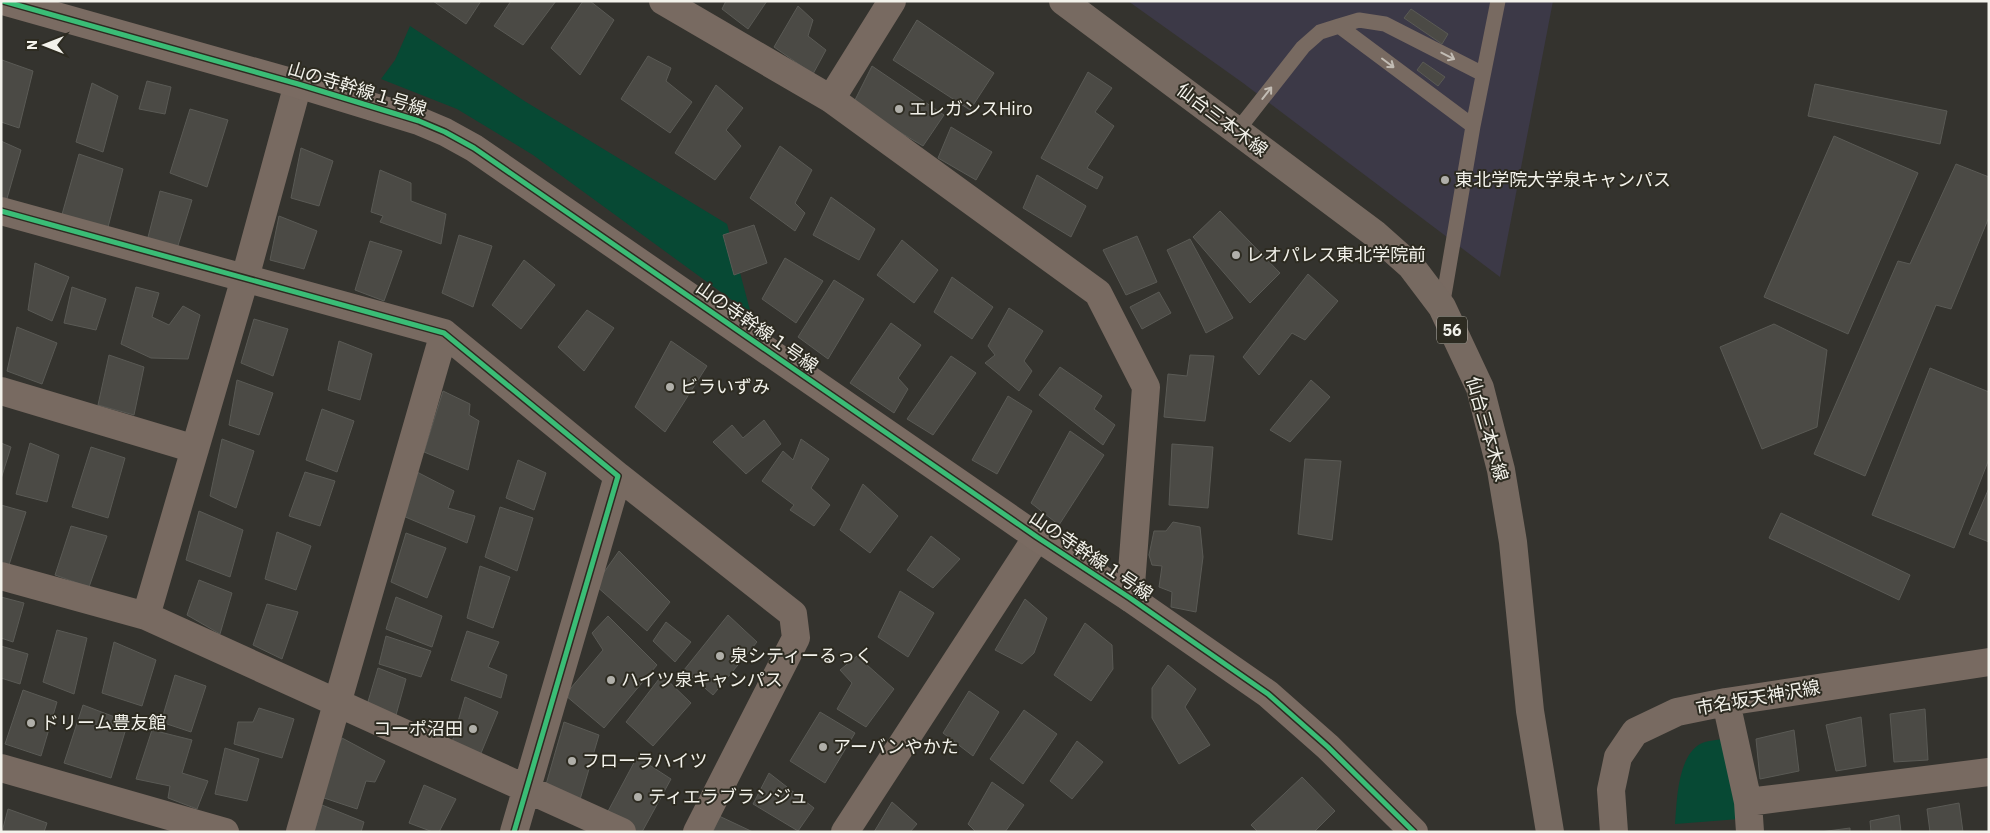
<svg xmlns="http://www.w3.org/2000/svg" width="1990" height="833" font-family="'IBM Plex Sans','Noto Sans JP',sans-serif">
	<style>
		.education { fill: #3c3947 }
		.green { fill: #074934 }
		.building { fill: #4b4a45; stroke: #5a5a55 }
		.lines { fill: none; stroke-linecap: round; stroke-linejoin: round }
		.lane { stroke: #786a61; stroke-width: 15 }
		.street { stroke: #786a61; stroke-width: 28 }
		.secondary { stroke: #7a6b62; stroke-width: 28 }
		.primary { stroke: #776a61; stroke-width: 28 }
		.cycleway-casing { stroke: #2d2b21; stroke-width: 8 }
		.cycleway { stroke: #3abd76; stroke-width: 5 }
		.oneway { stroke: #c2bcb4 }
		.poi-dot { fill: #b0afa9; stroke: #2d2b21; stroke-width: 2 }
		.labels { text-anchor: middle; stroke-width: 4; stroke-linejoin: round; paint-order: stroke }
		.shield { fill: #2d2b21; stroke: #b8b6ae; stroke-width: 1 }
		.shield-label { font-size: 16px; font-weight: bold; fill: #f3f2eb }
		.street-label { font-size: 18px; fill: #f3f2eb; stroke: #2d2b21 }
		.poi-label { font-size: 18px; fill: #f3f2eb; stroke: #2d2b21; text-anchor: start }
	</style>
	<rect width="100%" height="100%" fill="#34332e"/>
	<!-- education -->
	<path class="education" d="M1128,1h425l-53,276 -257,-194z"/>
	<!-- green -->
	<path class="green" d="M410,26l116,76 201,122 24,90 -218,-159 -76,-46 -76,-30 14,-19z
		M1723,739l16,80 -64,5c2,-23 2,-66 25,-80 6,-3 16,-4 23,-5z"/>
	<!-- building -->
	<path class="building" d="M433,1h48l-15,23z
		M511,1h45l-33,44 -29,-19z
		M583,1h7l24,19 -34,55 -29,-27z
		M726,1h41l-19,28 -26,-20z
		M798,6l15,14 -5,16 18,14 -13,24 -39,-27z
		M1411,9l37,25 -6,10 -38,-26z
		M917,20l77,53 -24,37 -77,-50z
		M648,56l23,12 -5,13 26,21 -22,31 -49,-34z
		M2,60l31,11 -14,57 -18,-6z
		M1423,62l22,15 -7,9 -21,-16z
		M872,66l72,49 -21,31 -70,-42z
		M1088,72l24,16 -17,24 19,14 -27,42 16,9 -6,12 -56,-31z
		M147,81l24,6 -6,27 -26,-5z
		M92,83l26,13 -15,56 -27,-10z
		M1815,84l132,27 -7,33 -132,-28z
		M716,85l27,23 -17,22 15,16 -26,34 -40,-27z
		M190,109l38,11 -21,67 -37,-14z
		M951,127l41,25 -16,28 -38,-22z
		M1834,136l84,37 -70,161 -84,-37z
		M1,141l20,9 -15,52 -5,-2z
		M780,146l32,24 -17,33 10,10 -10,18 -45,-33z
		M301,148l32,13 -14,45 -28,-8z
		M79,154l44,15 -16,62 -46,-13z
		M1956,164l33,13v40l-38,92 -15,-4 -71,171 -51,-22 84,-193 12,3z
		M380,170l31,13v18l35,13 -5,30 -61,-22 3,-6 -12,-4z
		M1037,175l49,31 -15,31 -48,-29z
		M160,191l32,9 -16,52 -29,-11z
		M831,197l44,32 -16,31 -46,-25z
		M1220,211l60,62 -30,30 -57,-66z
		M279,216l38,15 -13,38 -34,-9z
		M754,225l13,38 -33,12 -11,-40z
		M459,235l33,11 -19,61 -31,-14z
		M1137,236l20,46 -31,13 -23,-45z
		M1190,239l43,79 -27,15 -39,-83z
		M902,240l36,30 -24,33 -37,-28z
		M370,241l32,10 -18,50 -29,-11z
		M785,258l38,23 -27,42 -34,-24z
		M524,260l31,25 -34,44 -29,-24z
		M35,263l34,14 -17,44 -24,-11z
		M1308,274l30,27 -33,39 -13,-7 -33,42 -16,-18z
		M952,277l41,30 -21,32 -38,-27z
		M834,280l30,19 -36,60 -30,-22z
		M72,287l34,12 -10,31 -32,-7z
		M136,287l23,6 -7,24 17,8 14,-19 17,9 -12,44 -37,-1 -30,-14z
		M1159,292l12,21 -29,16 -12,-22z
		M1009,308l34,23 -19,30 8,10 -13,20 -34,-28 10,-8 -7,-9z
		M587,310l27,18 -30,43 -26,-24z
		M254,319l34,10 -15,47 -32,-13z
		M891,323l30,22 -23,33 10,11 -14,24 -44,-30z
		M1774,324l53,26 -10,77 -55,22 -42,-102z
		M17,327l40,16 -15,41 -35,-13z
		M339,341l33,13 -12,46 -32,-10z
		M671,341l36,25 -42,66 -30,-25z
		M109,355l35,12 -10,48 -36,-10z
		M1190,355l24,1 -9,65 -41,-4 4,-43 19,2z
		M951,356l25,17 -43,62 -26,-16z
		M1060,367l42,29 -8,13 21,16 -12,20 -64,-50z
		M1930,368l59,24v67l-35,89 -82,-33z
		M237,380l36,13 -14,42 -30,-10z
		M1311,380l19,17 -40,45 -20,-12z
		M443,391l27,13 -1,11 10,6 -11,49 -44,-18z
		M1008,396l24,15 -35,63 -25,-14z
		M322,409l32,12 -17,51 -31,-12z
		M764,420l17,24 -35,30 -33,-32 19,-17 11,13z
		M1070,431l34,24 -45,70 -28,-22z
		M222,439l32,12 -18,57 -26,-12z
		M801,439l28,20 -18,29 19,17 -16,21 -24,-16 4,-5 -32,-24 21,-30 10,9z
		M1,443l10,4 -10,32z
		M30,443l29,12 -12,47 -31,-8z
		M1172,444l41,3 -5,61 -39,-3z
		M91,447l34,11 -17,60 -36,-11z
		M1305,459l36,2 -9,79 -34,-6z
		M518,460l28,13 -12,37 -28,-12z
		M415,471l39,20 -6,17 27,8 -8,27 -64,-27z
		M305,472l30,9 -15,45 -31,-10z
		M863,484l35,32 -28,37 -30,-23z
		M1989,488v54l-20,-8z
		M1,505l25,7 -18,56 -7,-3z
		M500,507l33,11 -16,53 -32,-14z
		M199,511l44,19 -13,47 -44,-17z
		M1781,513l129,62 -11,25 -130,-62z
		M1173,522l27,5 3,30 -7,55 -25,-5 1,-15 -13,-5 3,-21 -10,-1 -3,-10 5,-24h12z
		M71,526l36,10 -18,51 -34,-12z
		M277,532l34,14 -15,44 -31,-11z
		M406,533l40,15 -19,50 -36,-16z
		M931,536l29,23 -27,29 -26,-18z
		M619,551l51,51 -23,29 -52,-46z
		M480,566l30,11 -17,51 -26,-10z
		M199,580l33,13 -12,41 -33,-19z
		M900,591l34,22 -26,44 -30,-20z
		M1,597l23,6 -11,39 -12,-4z
		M396,597l46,19 -10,31 -46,-18z
		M1025,599l22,19 -13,35 -12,11 -27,-14z
		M267,604l31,8 -16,47 -29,-14z
		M728,615l29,27 -44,53 -29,-25z
		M608,616l49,49 -53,63 -39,-33 38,-45 -11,-17z
		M666,622l25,20 -16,20 -22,-21z
		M1085,623l27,22 1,24 -22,32 -37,-26z
		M57,630l30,8 -13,56 -31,-12z
		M467,631l32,11 -11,25 19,8 -6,23 -50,-18z
		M386,636l45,15 -10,26 -42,-13z
		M114,642l42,18 -14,46 -40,-13z
		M1,646l27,8 -8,30 -19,-6z
		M857,656l37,33 -28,38 -29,-18 15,-26 -12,-13z
		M1168,665l28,24 -11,18 25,38 -31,19 -27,-46v-30z
		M378,668l28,11 -10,36 -29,-10z
		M175,675l31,11 -15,46 -30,-10z
		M662,675l29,28 -38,43 -27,-24z
		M23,690l34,12 -16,54 -36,-12z
		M969,691l30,21 -26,44 -30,-23z
		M465,697l33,15 -19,46 -28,-12z
		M83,705l45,17 -17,56 -47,-15z
		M259,708l35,11 -12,39 -48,-14 4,-22h15z
		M1925,709l3,51 -34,2 -4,-48z
		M1024,710l33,24 -34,50 -33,-25z
		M820,712l35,21 -30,50 -35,-22z
		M1861,717l5,49 -30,5 -10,-46z
		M564,722l35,13 -20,68 -34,-15z
		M152,730l40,10 -10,33 26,8 -11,28 -29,-11 2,-12 -34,-7z
		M1794,730l5,41 -39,8 -4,-40z
		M342,738l43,23 -10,21 -9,-1 -9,28 -39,-13z
		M1077,741l26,21 -31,37 -22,-18z
		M225,748l34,11 -12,42 -32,-7z
		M637,757l34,22 -29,53h-7l-29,-17z
		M769,773l45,35 -16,23 -45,-27z
		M1302,777l33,34 -21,21h-56l-7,-7z
		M992,782l32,23 -19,27h-29l-8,-8z
		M424,785l32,14 -17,33h-6l-24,-9z
		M892,802l25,22 -7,8h-36z
		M1959,803l4,29h-33l-3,-23z
		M322,805l42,17 -3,10h-47z
		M8,809l39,14 -3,9h-42z
		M1899,815l2,17h-30l-1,-11z
		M719,816l34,16h-40z
		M1850,828v4h-30z"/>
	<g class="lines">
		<!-- lane -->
		<path class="lane" d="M1339,26l20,-6 26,4 98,50
			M1237,131l66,-84 17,-15 19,-6 134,100
			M1442,307l31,-181 25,-125"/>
		<!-- street -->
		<path class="street" d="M663,1l168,98 267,194 48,94 -16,211
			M831,99l61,-98
			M1,211l443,122 174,143 -104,356
			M1,391l194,58
			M618,476l175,138 3,24 -99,194
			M1,576l145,40 476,216
			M146,616l99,-338 53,-194
			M1726,702l22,100 2,30
			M1,768l224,64
			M1748,802l241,-30
			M300,832l144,-499
			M845,832l192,-295
			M1614,832l-3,-42 7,-33 17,-25 42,-20 49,-10 263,-40"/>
		<!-- secondary -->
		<path class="secondary" d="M3,1l295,83 121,37 26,11 29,16 563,389 93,61 138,96 60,53 86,85"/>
		<!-- primary -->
		<path class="primary" d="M1063,1l312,233 36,32 31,41 38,81 21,82 12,72 17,169 20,121"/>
		<defs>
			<path id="cycleway" d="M3,1l295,83 121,37 26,11 29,16 563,389 93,61 138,96 60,53 86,85
				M1,211l443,122 174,143 -104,356"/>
		</defs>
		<!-- cycleway casing -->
		<use href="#cycleway" class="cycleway-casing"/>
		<!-- cycleway -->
		<use href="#cycleway" class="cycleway"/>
	</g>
	<!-- one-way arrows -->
	<defs><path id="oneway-shaft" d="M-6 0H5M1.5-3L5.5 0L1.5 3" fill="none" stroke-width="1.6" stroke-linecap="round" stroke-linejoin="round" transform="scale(1.25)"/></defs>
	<g class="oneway">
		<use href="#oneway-shaft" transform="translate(1448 56) rotate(27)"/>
		<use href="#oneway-shaft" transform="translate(1388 63) rotate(37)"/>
		<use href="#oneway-shaft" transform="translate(1267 93) rotate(-52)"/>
	</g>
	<!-- markers -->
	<g class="poi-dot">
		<circle cx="899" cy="109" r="5"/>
		<circle cx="1445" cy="180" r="5"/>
		<circle cx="1236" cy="255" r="5"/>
		<circle cx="670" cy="387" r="5"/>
		<circle cx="720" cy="656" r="5"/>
		<circle cx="611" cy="680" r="5"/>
		<circle cx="31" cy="723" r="5"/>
		<circle cx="473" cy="729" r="5"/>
		<circle cx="823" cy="747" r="5"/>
		<circle cx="572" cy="761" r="5"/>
		<circle cx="638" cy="797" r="5"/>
	</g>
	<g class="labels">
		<!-- shield labels -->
		<rect class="shield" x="1437" y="316.5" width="30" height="27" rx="4"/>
		<g class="shield-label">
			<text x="1452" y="336">56</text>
		</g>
		<!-- street labels -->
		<g class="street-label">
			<text transform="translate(357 89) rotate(17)" y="6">山の寺幹線１号線</text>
			<text transform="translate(1222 120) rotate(37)" y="6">仙台三本木線</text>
			<text transform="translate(757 327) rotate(35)" y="6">山の寺幹線１号線</text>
			<text transform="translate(1487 429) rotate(74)" y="6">仙台三本木線</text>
			<text transform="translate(1091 556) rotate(34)" y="6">山の寺幹線１号線</text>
			<text transform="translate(1758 698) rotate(-10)" y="6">市名坂天神沢線</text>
		</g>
		<!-- poi labels -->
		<g class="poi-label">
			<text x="909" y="115">エレガンスHiro</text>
			<text x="1455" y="186">東北学院大学泉キャンパス</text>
			<text x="1246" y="261">レオパレス東北学院前</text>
			<text x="680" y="393">ビラいずみ</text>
			<text x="730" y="662">泉シティーるっく</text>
			<text x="621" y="686">ハイツ泉キャンパス</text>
			<text x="41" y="729">ドリーム豊友館</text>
			<text x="463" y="735" text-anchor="end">コーポ沼田</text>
			<text x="833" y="753">アーバンやかた</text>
			<text x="582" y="767">フローラハイツ</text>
			<text x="648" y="803">ティエラブランジュ</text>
		</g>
	</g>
	<!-- border -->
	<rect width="1990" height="833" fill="none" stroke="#f3f2eb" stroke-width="5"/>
	<!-- north arrow -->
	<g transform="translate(45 45) rotate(270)" stroke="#2d2b21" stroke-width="4" paint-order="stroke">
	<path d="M0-4L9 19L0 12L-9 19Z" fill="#f3f2eb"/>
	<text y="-8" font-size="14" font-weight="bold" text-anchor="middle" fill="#f3f2eb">N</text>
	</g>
</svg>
